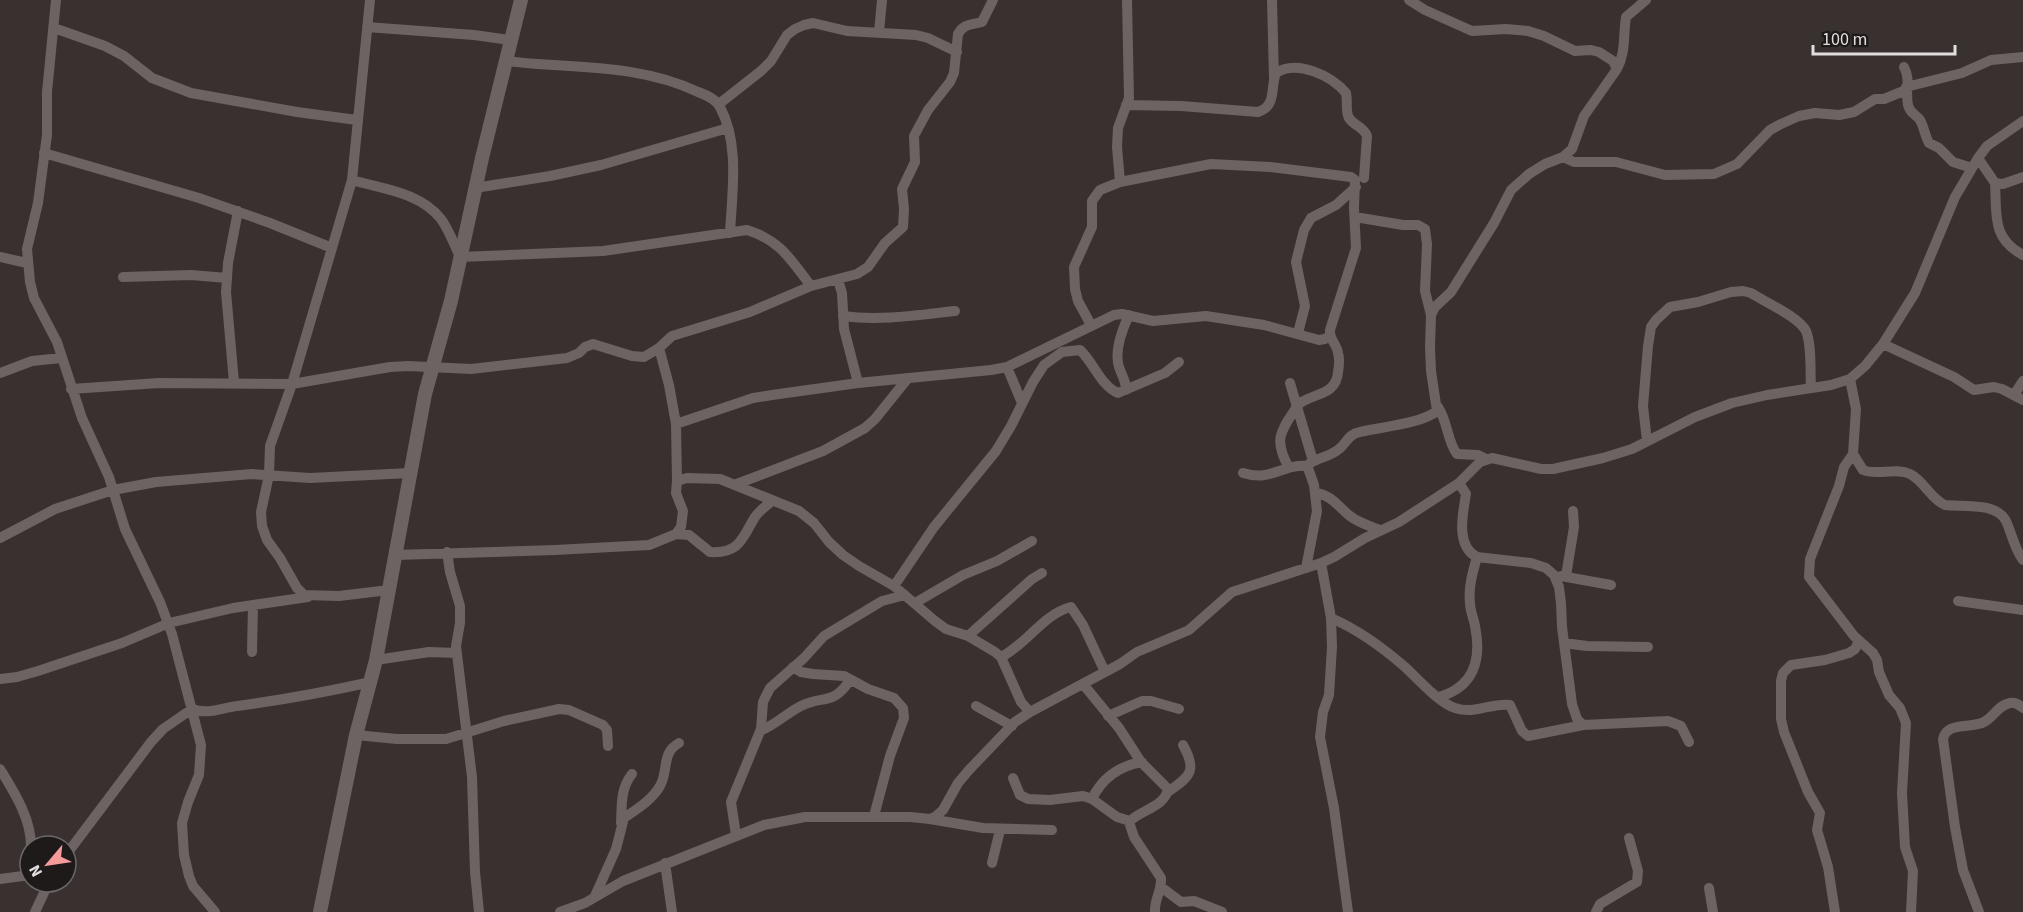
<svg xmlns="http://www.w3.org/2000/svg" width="2023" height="912" font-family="'Source Sans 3',sans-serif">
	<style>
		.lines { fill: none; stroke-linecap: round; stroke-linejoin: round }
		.minor { stroke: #6c6362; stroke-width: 10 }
		.tertiary { stroke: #6c6362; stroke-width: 14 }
	</style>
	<rect width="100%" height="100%" fill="#393030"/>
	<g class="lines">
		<!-- minor -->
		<path class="minor" d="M56,0l-9,92v43l-9,68 -11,46 3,33 4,16 23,44 25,76 27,59 16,52 35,73 12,32 29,111 -2,30 -11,27 -6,21 2,32 5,21 4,10 22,26
			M370,0l-18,180 -60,204 -22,62 -1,29 -8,37 1,14 5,14 13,18 17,30 7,7 35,1 50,-6
			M1272,0l2,79
			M367,27l107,8 36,5
			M54,28l51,18 19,10 28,22 39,15 106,19 60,8
			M879,32l3,-32
			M506,61c65,8 132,2 192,31 8,3 18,7 22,15 20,37 12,86 10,126
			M1904,67c7,13 1,24 4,38 2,9 7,8 12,15 4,7 5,16 9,23l10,5 14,14 19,6
			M1617,69c9,-17 6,-33 9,-52l20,-17
			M1906,87l56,-14 29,-13 32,-3
			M719,104l42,-33 10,-10 16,-26 8,-6 9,-4 9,-2 34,8 69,4 12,3 29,14
			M1126,105l55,1 77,6c19,-6 12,-24 18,-39 21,-14 56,3 70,20 2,8 -1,18 3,25 5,8 14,8 18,18l-3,42
			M44,153l155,45 71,25 62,25
			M1563,157l11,5h42l49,13 49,-1 23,-10 33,-34 11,-6 18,-8 16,-3 24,2 15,-3 21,-13h9l22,-9
			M1978,158l17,25 8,1 20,-7
			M352,180c30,9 68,12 89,39 8,11 13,25 19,38l143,-6 144,-21c33,10 44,30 64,56
			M1120,182l-3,-35 1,-19 11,-30 -2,-98
			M1995,183c2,31 -4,55 28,72
			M475,188l75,-12 51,-11 127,-37
			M1355,217l48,8h15l7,4 2,15 -2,47 6,24
			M0,257l27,6
			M123,277l68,-2 36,3
			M838,280l4,13 2,36 14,54
			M843,316c37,5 75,-1 112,-5
			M1091,325l-13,-24 -3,-12 -1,-22 18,-40v-26l8,-11 20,-8 91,-18 59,3 81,10 4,3 -1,28 2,40 -26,82c-1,10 7,14 8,23 2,6 1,13 0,19 -2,25 -26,20 -42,34
			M1298,333l7,-27 -9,-44 8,-32 7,-12 25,-13 20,-18
			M1883,344l71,33 20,13 20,-3 8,2 21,11
			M659,348l10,37 7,39 1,57
			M1007,367l15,36
			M0,373l32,-12 29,-3
			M1850,379l6,30 -3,45 10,16c14,6 32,-3 47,4 14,7 21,25 35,31 18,2 51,-3 61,16 6,13 8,27 17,39
			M234,382l-8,-90 2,-29 10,-52
			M1290,383l23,78
			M71,389l88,-6 133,1 98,-17 18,-1 63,3 96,-11 12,-5 6,-6 8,-3 39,12 12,1 15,-9 13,-12 78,-24 61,-26 46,-12 11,-7 17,-24 18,-16 1,-18 -2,-20 13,-27 -1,-26 14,-26 22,-28 4,-9 4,-39c6,-11 14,-9 24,-12l11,-22
			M1126,390c0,-9 -4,-14 -7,-23 -5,-16 3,-37 10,-52
			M2014,395l9,-14
			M1438,407c10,15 9,34 19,47l21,1 8,4
			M676,424l77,-26 19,-3 86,-12 133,-13 16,-3 107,-52 8,-1 31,7 53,-5 58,9 55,15 6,-1 4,-3
			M1647,441l-4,-35 5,-60 3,-19 5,-7 14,-13 28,-5 33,-10 12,-1 8,2c14,9 48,24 55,38 6,14 4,42 5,57
			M1853,454l-9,13 -5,19 -29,73 -1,18 45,59 19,17 4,7 2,12 10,23 11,13 6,15 -4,70 3,54 8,24 -2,41
			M1288,466c-14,-26 -8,-34 8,-58
			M1243,473c29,9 37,-9 65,-7
			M1459,483l7,11c-3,19 -11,52 11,63l54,6 15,5 8,7 5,12 2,16 1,24 10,77 5,15 6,6
			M734,485l89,-34 42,-23 10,-9 33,-41
			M1315,492c19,5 21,13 35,24 9,7 20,10 30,14
			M676,534l13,1 21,17c30,2 32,-14 45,-35 4,-6 11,-11 17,-16
			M0,538l55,-29 58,-19 43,-8 96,-8 58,4 100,-5
			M447,552l3,20 10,34v17l-4,23 16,131 3,95 4,40
			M395,555l160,-5 94,-5 27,-11 5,-7 2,-16 -7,-18 1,-12 10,-3 33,1 79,32 15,12 15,19 14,13 16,11 35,20 41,35 11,8 22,7 27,16 6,5 20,45 9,10
			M1321,563l10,55 1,29 -3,48 -6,17 -3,25 14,71 14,104
			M1306,568l11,-57 -3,-26 -6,-17 1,-4c9,-7 21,-7 30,-15 8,-6 9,-15 21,-17 20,-5 61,-8 77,-21l-6,-40 -1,-24 1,-32 4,-8 16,-15 43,-69 17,-33 18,-16 16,-10 18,-7 9,-8 12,-33 33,-47 -4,-8 -14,-9 -8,-2 -16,1 -31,-15 -16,-5 -22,-2 -34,2 -47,-21 -16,-10
			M1561,576l50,9
			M1566,576l8,-49 -1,-16
			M894,586l40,-59 62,-76 15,-25 22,-44 11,-17 18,-13 18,-2c14,13 21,36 38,43l47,-20 14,-11
			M1958,601l65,9
			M915,603l48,-28 34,-14 35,-20
			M1331,618c28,12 51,29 74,49 13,12 34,36 50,41 21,7 37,-6 55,-3l12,26 6,5 55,-11 85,-4 13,5 8,16
			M968,636l64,-57 10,-6
			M1564,643l23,3 61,1
			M252,652l1,-47
			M1001,657c25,-12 42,-43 70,-50l12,18 22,47
			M376,660l53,-8 28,1
			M793,667l8,5 12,2 31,2 24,13 26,9 9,10 1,10 -14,38 -16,60
			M0,679l17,-2 21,-6 84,-28 47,-20 64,-15 75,-11
			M1083,684l36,44 22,34 27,27c-3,18 -28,21 -39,33l5,15 27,41c1,12 -7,22 -6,34
			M1439,697c35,-10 43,-37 36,-71 -1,-7 -5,-15 -5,-23 -2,-15 3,-32 7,-46
			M976,706l36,20
			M1108,716l34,-15h9l28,8
			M760,731c15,-6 27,-18 41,-25 22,-11 32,0 49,-26
			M356,735l41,4h49l58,-18 55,-12 10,1 34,15 4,5 1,16
			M0,769c14,23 31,49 31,77
			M1013,778l7,17 8,4 22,1 33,-4 9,3 25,18 13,4
			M1169,791c22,-15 28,-21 14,-46
			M1092,799c10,-21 27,-33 50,-37
			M930,819l53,9 69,2
			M621,823c1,-17 -1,-34 11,-49
			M736,835l-5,-33 30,-73 2,-27 7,-14 34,-30 20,-22 58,-35 23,-6
			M66,855l85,-113 12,-13 29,-20c16,6 29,-1 45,-3 45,-6 89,-14 134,-24
			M665,863l7,49
			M992,863l8,-33
			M0,879l30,-4
			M1161,887l20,15 13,-1 28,11
			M1709,888l4,24
			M595,896l21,-47 8,-31c13,-9 28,-18 36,-32 9,-16 1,-33 19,-43
			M35,912l14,-30
			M560,912l25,-9 38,-22 141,-56 41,-8h105l20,2 5,-2 8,-7 15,-27 11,-13 46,-48 15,-10 90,-48 17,-12 52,-22 43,-38 89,-29 13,-6 31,-19 34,-16 60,-39 21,-21 12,-4 49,11h12l50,-11 29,-9 63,-32 37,-14 35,-8 64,-10 19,-6 15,-13 18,-22 32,-51 40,-96 23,-39 9,-12 36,-25
			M1596,912l4,-8 37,-22 1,-11 -9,-33
			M1835,912l-7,-45 -11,-37 3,-17 -12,-21 -24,-60 -3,-13v-38l2,-8 8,-8 34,-5 24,-7 6,-4 4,-8
			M1979,912l-16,-42 -8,-43 -12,-88c4,-18 28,-10 41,-17 10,-5 14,-17 26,-19 6,-1 9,2 13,5"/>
		<!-- tertiary -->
		<path class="tertiary" d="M320,912l36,-177 20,-75 49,-266 26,-93 31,-143 39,-158"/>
	</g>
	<!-- north arrow -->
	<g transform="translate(48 864) rotate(241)"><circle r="28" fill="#1d1a19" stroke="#6c6868" stroke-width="1.5"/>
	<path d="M0-4.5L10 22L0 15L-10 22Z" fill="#f59b9a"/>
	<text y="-9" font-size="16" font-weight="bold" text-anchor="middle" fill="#e3dede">N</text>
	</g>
	<!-- scale -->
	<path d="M1813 45v9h142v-9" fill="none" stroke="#e3dede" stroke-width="3"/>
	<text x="1822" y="45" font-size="18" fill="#e3dede" stroke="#1d1a19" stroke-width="4.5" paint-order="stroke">100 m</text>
</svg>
